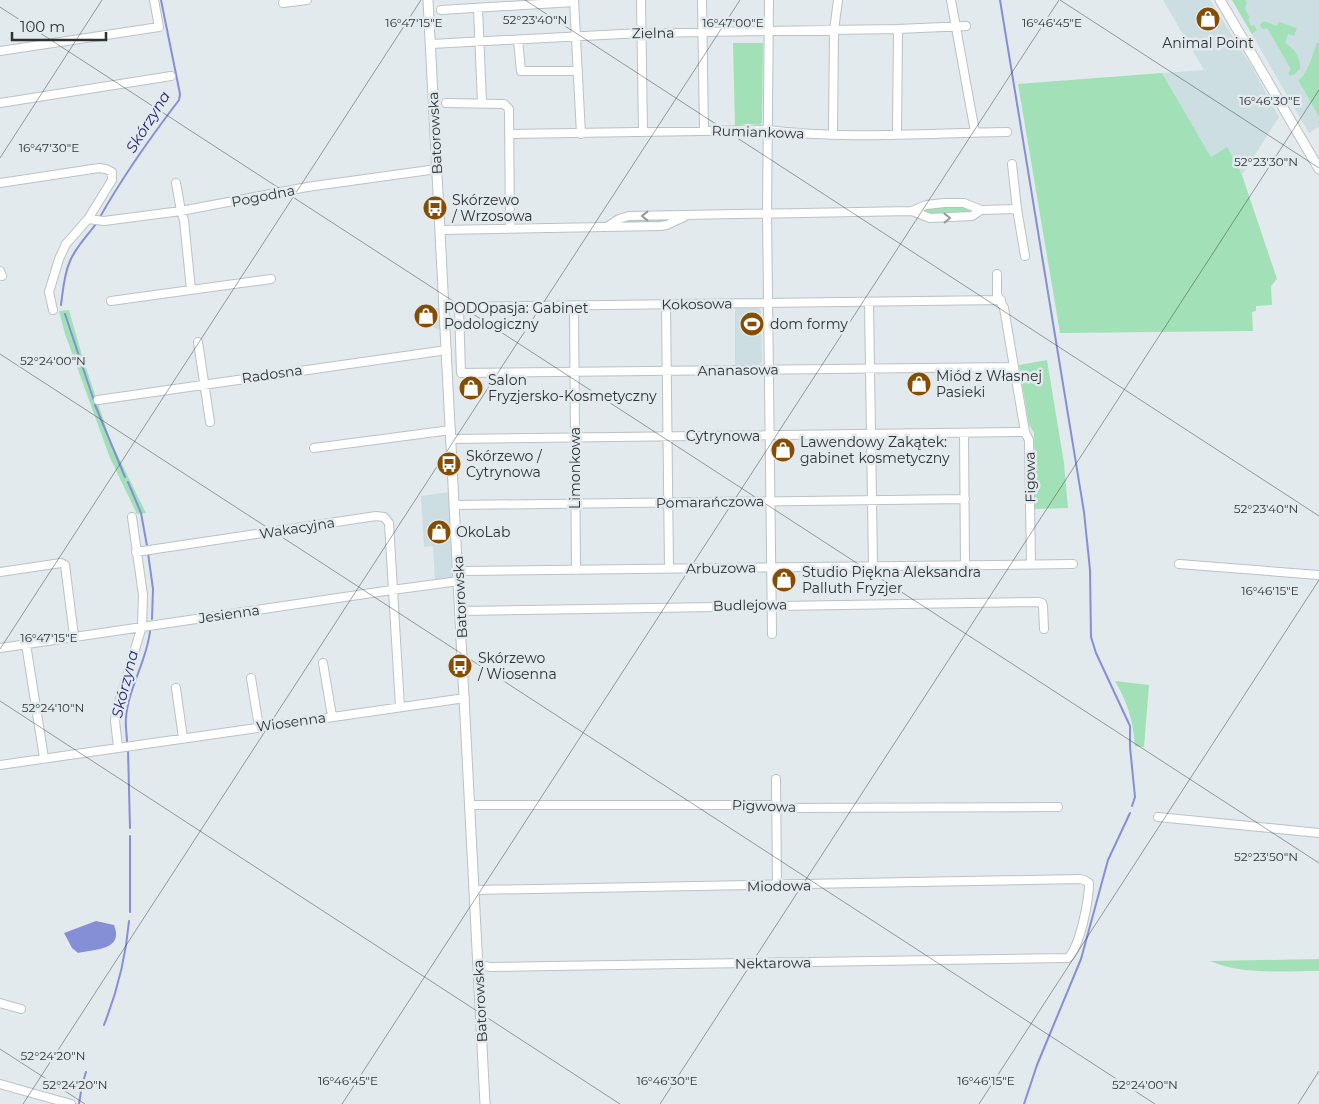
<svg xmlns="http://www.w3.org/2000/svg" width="1319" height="1104" font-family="Montserrat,sans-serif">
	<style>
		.built { fill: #cddee2 }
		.green { fill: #a2e1b7 }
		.water { fill: #858fd6 }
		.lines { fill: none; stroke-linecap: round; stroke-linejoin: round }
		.stream { stroke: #858fd6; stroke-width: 2 }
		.minor-casing { stroke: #bac2c5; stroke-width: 10 }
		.tertiary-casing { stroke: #bac2c5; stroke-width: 11 }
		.minor { stroke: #fff; stroke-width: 8 }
		.tertiary { stroke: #fff; stroke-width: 9 }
		.oneway { stroke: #979899 }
		.ticks { fill: none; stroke: #2f3233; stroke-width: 1; stroke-opacity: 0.45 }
		.labels { text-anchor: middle; stroke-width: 5; stroke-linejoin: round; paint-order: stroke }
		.street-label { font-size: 14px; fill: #2f3233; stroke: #e2eaed }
		.poi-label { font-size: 14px; fill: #2f3233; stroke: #e2eaed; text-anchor: start }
		.water-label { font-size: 15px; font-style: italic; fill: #221e6f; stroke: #e2eaed }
		.ticks-label { font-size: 12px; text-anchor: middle; fill: #2f3233; stroke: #e2eaed; stroke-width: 5; stroke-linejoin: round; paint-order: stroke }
	</style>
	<rect width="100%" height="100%" fill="#e2eaed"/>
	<!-- built -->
	<path class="built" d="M1163,0h47l42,67 27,50 -37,58 -15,-27 -16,9 -49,-84 42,-3z
		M1232,0h87v43l-2,-1 -11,30 -8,8 21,37v10l-10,6z
		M440,308l1,22 -7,-2v-4l-10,1 -2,-15z
		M735,308h24l2,3 1,50 -2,4h-25z
		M449,492l5,85 -19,3 -2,-34 -9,1 -3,-51z"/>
	<!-- green -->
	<path class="green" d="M1232,0h13l2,2 -2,7 5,9 -2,1 3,7 3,-1 3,5 -5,4z
		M1264,21l13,5 2,-4 18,6 -3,8 -6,-2 -3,9c9,4 16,16 15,26l-5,5 -5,2 -2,-3 3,-4 -24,-41 -4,1 -3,-3 1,-3z
		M1317,42l2,1v74l-21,-37c11,-7 14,-26 19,-38z
		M733,43h30l-1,79 -1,3 -14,-1 -12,2z
		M1162,73l49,84 16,-10 15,28 35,104 -6,7 1,19 -16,1v5l-4,1 1,19 -193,2 -42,-249z
		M961,206l14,4v3l-43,2 -11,-3v-2l10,-3z
		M626,219h44l-9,3 -42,1z
		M69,310l14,49 28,83 35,71 -9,1 -27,-56 -45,-124 -6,-23z
		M1047,360l17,103 4,45 -33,1 -1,-76 -5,-8 -10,-60z
		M1115,681l34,4 -5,62 -9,-1c-2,-26 -7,-42 -20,-65z
		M1319,959v12c-35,0 -77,4 -109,-10z"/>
	<!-- water -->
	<path class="water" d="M96,921l18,4c10,25 -18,24 -36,28l-6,-5 -8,-15z"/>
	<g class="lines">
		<!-- stream -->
		<path class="stream" d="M1000,0l84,512 6,58 1,67 5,16 34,73v21l5,50 -3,9
			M100,217c23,-41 50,-79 79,-117l1,-6 -19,-94
			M61,305c2,-15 3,-31 9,-44 6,-14 17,-25 26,-37
			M65,314l29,87
			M95,405l30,72
			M128,482l13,31 6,33
			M148,553l5,36 -1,30
			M127,742c0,-8 -2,-16 -1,-24 2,-30 21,-57 24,-87
			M128,750l2,78
			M130,912v-76
			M104,1025c13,-33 22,-69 25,-104
			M79,1104l3,-19 4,-13
			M1024,1104l13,-39 44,-106 27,-99 22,-47"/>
		<defs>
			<path id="minor" d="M574,0l7,134
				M641,0l2,132
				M702,0l2,131
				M769,0l-2,213 5,421
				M951,0l24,132
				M283,3l24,-3
				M478,8l4,95
				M441,10l133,-8
				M518,40l3,31h57
				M431,44l210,-11 257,-4 68,-3
				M0,51l159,-24 -5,-27
				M0,103l171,-27
				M446,103l58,1 5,5 1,119
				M509,134l259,-4c79,10 160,3 239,2
				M833,134l1,-104 4,-30
				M897,134l1,-105
				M1012,164l5,45 8,47
				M0,183l99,-15 7,1 6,3v8l-24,39 -22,25 -7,15 -10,33 4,18
				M176,183l5,28 3,9 7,70
				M912,211l14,-6 18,-2h20l17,7 36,-1
				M88,219l16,2 77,-10 126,-24 130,-18
				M607,227l12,-8 10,-3 283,-5 18,7 42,-2 9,-6
				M440,230l220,-4 7,-1 17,-8
				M0,271l2,5
				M997,274v21l7,13 21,124 4,8 2,124
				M1001,300l-542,7 2,66 553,-6
				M111,301l160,-22
				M869,303l4,263
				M666,305l3,263
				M574,306l2,264
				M198,342l12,80
				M98,400l349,-50
				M964,433l1,132
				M452,439l573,-7
				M314,448l137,-18
				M455,505l510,-6
				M136,552l240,-36 8,1 5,6 11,184
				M1179,564l140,11
				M458,571l615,-7
				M0,572l61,-9 4,2 9,71
				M461,611l577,-9 4,1 1,3 1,23
				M26,644l18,114
				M0,648l392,-58 67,-9
				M323,663l9,53
				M251,678l8,49
				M176,688l7,50
				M118,747l-3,-26 1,-9 26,-86 1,-31 -11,-78
				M0,765l465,-67
				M776,779l1,107
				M470,805h300l6,3 282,-1
				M1158,817l161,16
				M474,890l606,-11 4,1 5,3c0,17 -9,64 -21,75l-517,8 -60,1 -13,-2
				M0,1003l21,6
				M0,1084l71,20"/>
			<path id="tertiary" d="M428,0l57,1104
				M1220,0l99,169"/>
		</defs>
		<!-- minor casing -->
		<use href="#minor" class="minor-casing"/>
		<!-- tertiary casing -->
		<use href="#tertiary" class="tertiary-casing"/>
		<!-- minor -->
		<use href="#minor" class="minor"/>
		<!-- tertiary -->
		<use href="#tertiary" class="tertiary"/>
	</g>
	<!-- one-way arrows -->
	<defs><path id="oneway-chevron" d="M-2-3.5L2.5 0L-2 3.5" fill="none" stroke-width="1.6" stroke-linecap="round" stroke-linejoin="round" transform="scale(1.25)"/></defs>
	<g class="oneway">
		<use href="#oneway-chevron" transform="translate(645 216) rotate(180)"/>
		<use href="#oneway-chevron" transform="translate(947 218) rotate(-1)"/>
	</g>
	<!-- ticks -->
	<path class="ticks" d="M525,0l794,516M1060,0l259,168M0,7l1319,856M0,158l102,-158M0,354l1155,750M0,649l421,-649M0,701l620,403M0,1049l85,55M23,1104l717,-1104M342,1104l717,-1104M660,1104l659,-1014M979,1104l340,-524M1298,1104l21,-33"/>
	<!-- icons -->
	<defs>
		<symbol id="shop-disc" viewBox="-11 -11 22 22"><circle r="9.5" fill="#864d00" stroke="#e2eaed"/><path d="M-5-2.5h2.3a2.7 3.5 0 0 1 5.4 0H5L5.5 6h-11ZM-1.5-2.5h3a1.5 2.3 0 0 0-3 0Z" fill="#fff"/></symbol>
		<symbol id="bus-disc" viewBox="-11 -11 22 22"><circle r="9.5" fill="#864d00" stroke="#e2eaed"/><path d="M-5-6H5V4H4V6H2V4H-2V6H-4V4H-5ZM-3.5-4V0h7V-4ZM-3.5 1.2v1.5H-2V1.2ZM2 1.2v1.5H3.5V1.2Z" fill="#fff"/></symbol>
		<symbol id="stadium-disc" viewBox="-11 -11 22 22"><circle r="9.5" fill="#864d00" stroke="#e2eaed"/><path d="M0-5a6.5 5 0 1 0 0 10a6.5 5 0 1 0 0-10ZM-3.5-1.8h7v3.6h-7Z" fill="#fff"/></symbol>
	</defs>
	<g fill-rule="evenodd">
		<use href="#shop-disc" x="1194" y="5" width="28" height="28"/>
		<use href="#bus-disc" x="421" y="194" width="28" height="28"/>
		<use href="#shop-disc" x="412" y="302" width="28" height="28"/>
		<use href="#stadium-disc" x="738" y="310" width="28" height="28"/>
		<use href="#shop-disc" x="905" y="370" width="28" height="28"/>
		<use href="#shop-disc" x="457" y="374" width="28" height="28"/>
		<use href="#shop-disc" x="769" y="436" width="28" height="28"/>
		<use href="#bus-disc" x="435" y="450" width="28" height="28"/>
		<use href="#shop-disc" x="425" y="518" width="28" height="28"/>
		<use href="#shop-disc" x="770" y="566" width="28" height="28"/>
		<use href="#bus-disc" x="446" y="652" width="28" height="28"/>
	</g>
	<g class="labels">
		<!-- street labels -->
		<g class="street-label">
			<text transform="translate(653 33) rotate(-1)" y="5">Zielna</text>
			<text transform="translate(758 132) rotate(2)" y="5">Rumiankowa</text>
			<text transform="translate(435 133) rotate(-93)" y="5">Batorowska</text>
			<text transform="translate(263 196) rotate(-11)" y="5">Pogodna</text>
			<text transform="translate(697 304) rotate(-1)" y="5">Kokosowa</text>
			<text transform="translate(738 370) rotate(-1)" y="5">Ananasowa</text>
			<text transform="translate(272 374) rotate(-8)" y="5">Radosna</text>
			<text x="723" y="441">Cytrynowa</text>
			<text transform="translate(575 468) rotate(-90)" y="5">Limonkowa</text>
			<text transform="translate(1030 477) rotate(-91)" y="5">Figowa</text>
			<text transform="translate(710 502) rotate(-1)" y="5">Pomarańczowa</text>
			<text transform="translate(297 528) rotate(-9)" y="5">Wakacyjna</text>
			<text transform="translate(721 568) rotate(-1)" y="5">Arbuzowa</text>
			<text transform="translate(460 597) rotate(-93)" y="5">Batorowska</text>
			<text transform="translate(750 605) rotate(-1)" y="5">Budlejowa</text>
			<text transform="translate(229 614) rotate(-8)" y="5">Jesienna</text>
			<text transform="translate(291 722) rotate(-8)" y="5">Wiosenna</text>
			<text transform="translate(764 806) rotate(2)" y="5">Pigwowa</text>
			<text transform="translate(779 886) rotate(-1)" y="5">Miodowa</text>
			<text transform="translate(773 963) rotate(-1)" y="5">Nektarowa</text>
			<text transform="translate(480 1001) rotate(-93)" y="5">Batorowska</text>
		</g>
		<!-- poi labels -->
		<g class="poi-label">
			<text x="1208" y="48" text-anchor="middle">Animal Point</text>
			<text x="452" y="205">Skórzewo<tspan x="452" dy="16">/ Wrzosowa</tspan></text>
			<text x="444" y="313">PODOpasja: Gabinet<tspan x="444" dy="16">Podologiczny</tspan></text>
			<text x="770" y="329">dom formy</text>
			<text x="936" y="381">Miód z Własnej<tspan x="936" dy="16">Pasieki</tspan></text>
			<text x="488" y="385">Salon<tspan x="488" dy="16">Fryzjersko-Kosmetyczny</tspan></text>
			<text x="800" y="447">Lawendowy Zakątek:<tspan x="800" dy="16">gabinet kosmetyczny</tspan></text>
			<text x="466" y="461">Skórzewo /<tspan x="466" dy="16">Cytrynowa</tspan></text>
			<text x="456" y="537">OkoLab</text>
			<text x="802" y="577">Studio Piękna Aleksandra<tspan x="802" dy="16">Palluth Fryzjer</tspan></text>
			<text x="478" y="663">Skórzewo<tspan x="478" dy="16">/ Wiosenna</tspan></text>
		</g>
		<!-- water labels -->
		<g class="water-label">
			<text transform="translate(148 122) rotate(-58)" y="5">Skórzyna</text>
			<text transform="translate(125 684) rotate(-76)" y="5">Skórzyna</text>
		</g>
	</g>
	<g class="ticks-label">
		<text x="535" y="24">52°23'40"N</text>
		<text x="414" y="27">16°47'15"E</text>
		<text x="733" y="27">16°47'00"E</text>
		<text x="1052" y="27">16°46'45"E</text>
		<text x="1270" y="105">16°46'30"E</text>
		<text x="49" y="152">16°47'30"E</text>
		<text x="1266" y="166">52°23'30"N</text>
		<text x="53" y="365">52°24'00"N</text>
		<text x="1266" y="513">52°23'40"N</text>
		<text x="1270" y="595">16°46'15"E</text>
		<text x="49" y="642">16°47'15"E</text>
		<text x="53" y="712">52°24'10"N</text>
		<text x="1266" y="861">52°23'50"N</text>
		<text x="53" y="1060">52°24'20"N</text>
		<text x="348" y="1085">16°46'45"E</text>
		<text x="667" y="1085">16°46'30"E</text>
		<text x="986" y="1085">16°46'15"E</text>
		<text x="75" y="1089">52°24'20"N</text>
		<text x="1145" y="1089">52°24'00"N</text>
	</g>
	<!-- scale -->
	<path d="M12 32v8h94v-8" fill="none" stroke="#2f3233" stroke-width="2.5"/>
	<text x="20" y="32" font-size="15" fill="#2f3233" stroke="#e2eaed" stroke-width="4" paint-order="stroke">100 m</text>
</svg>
